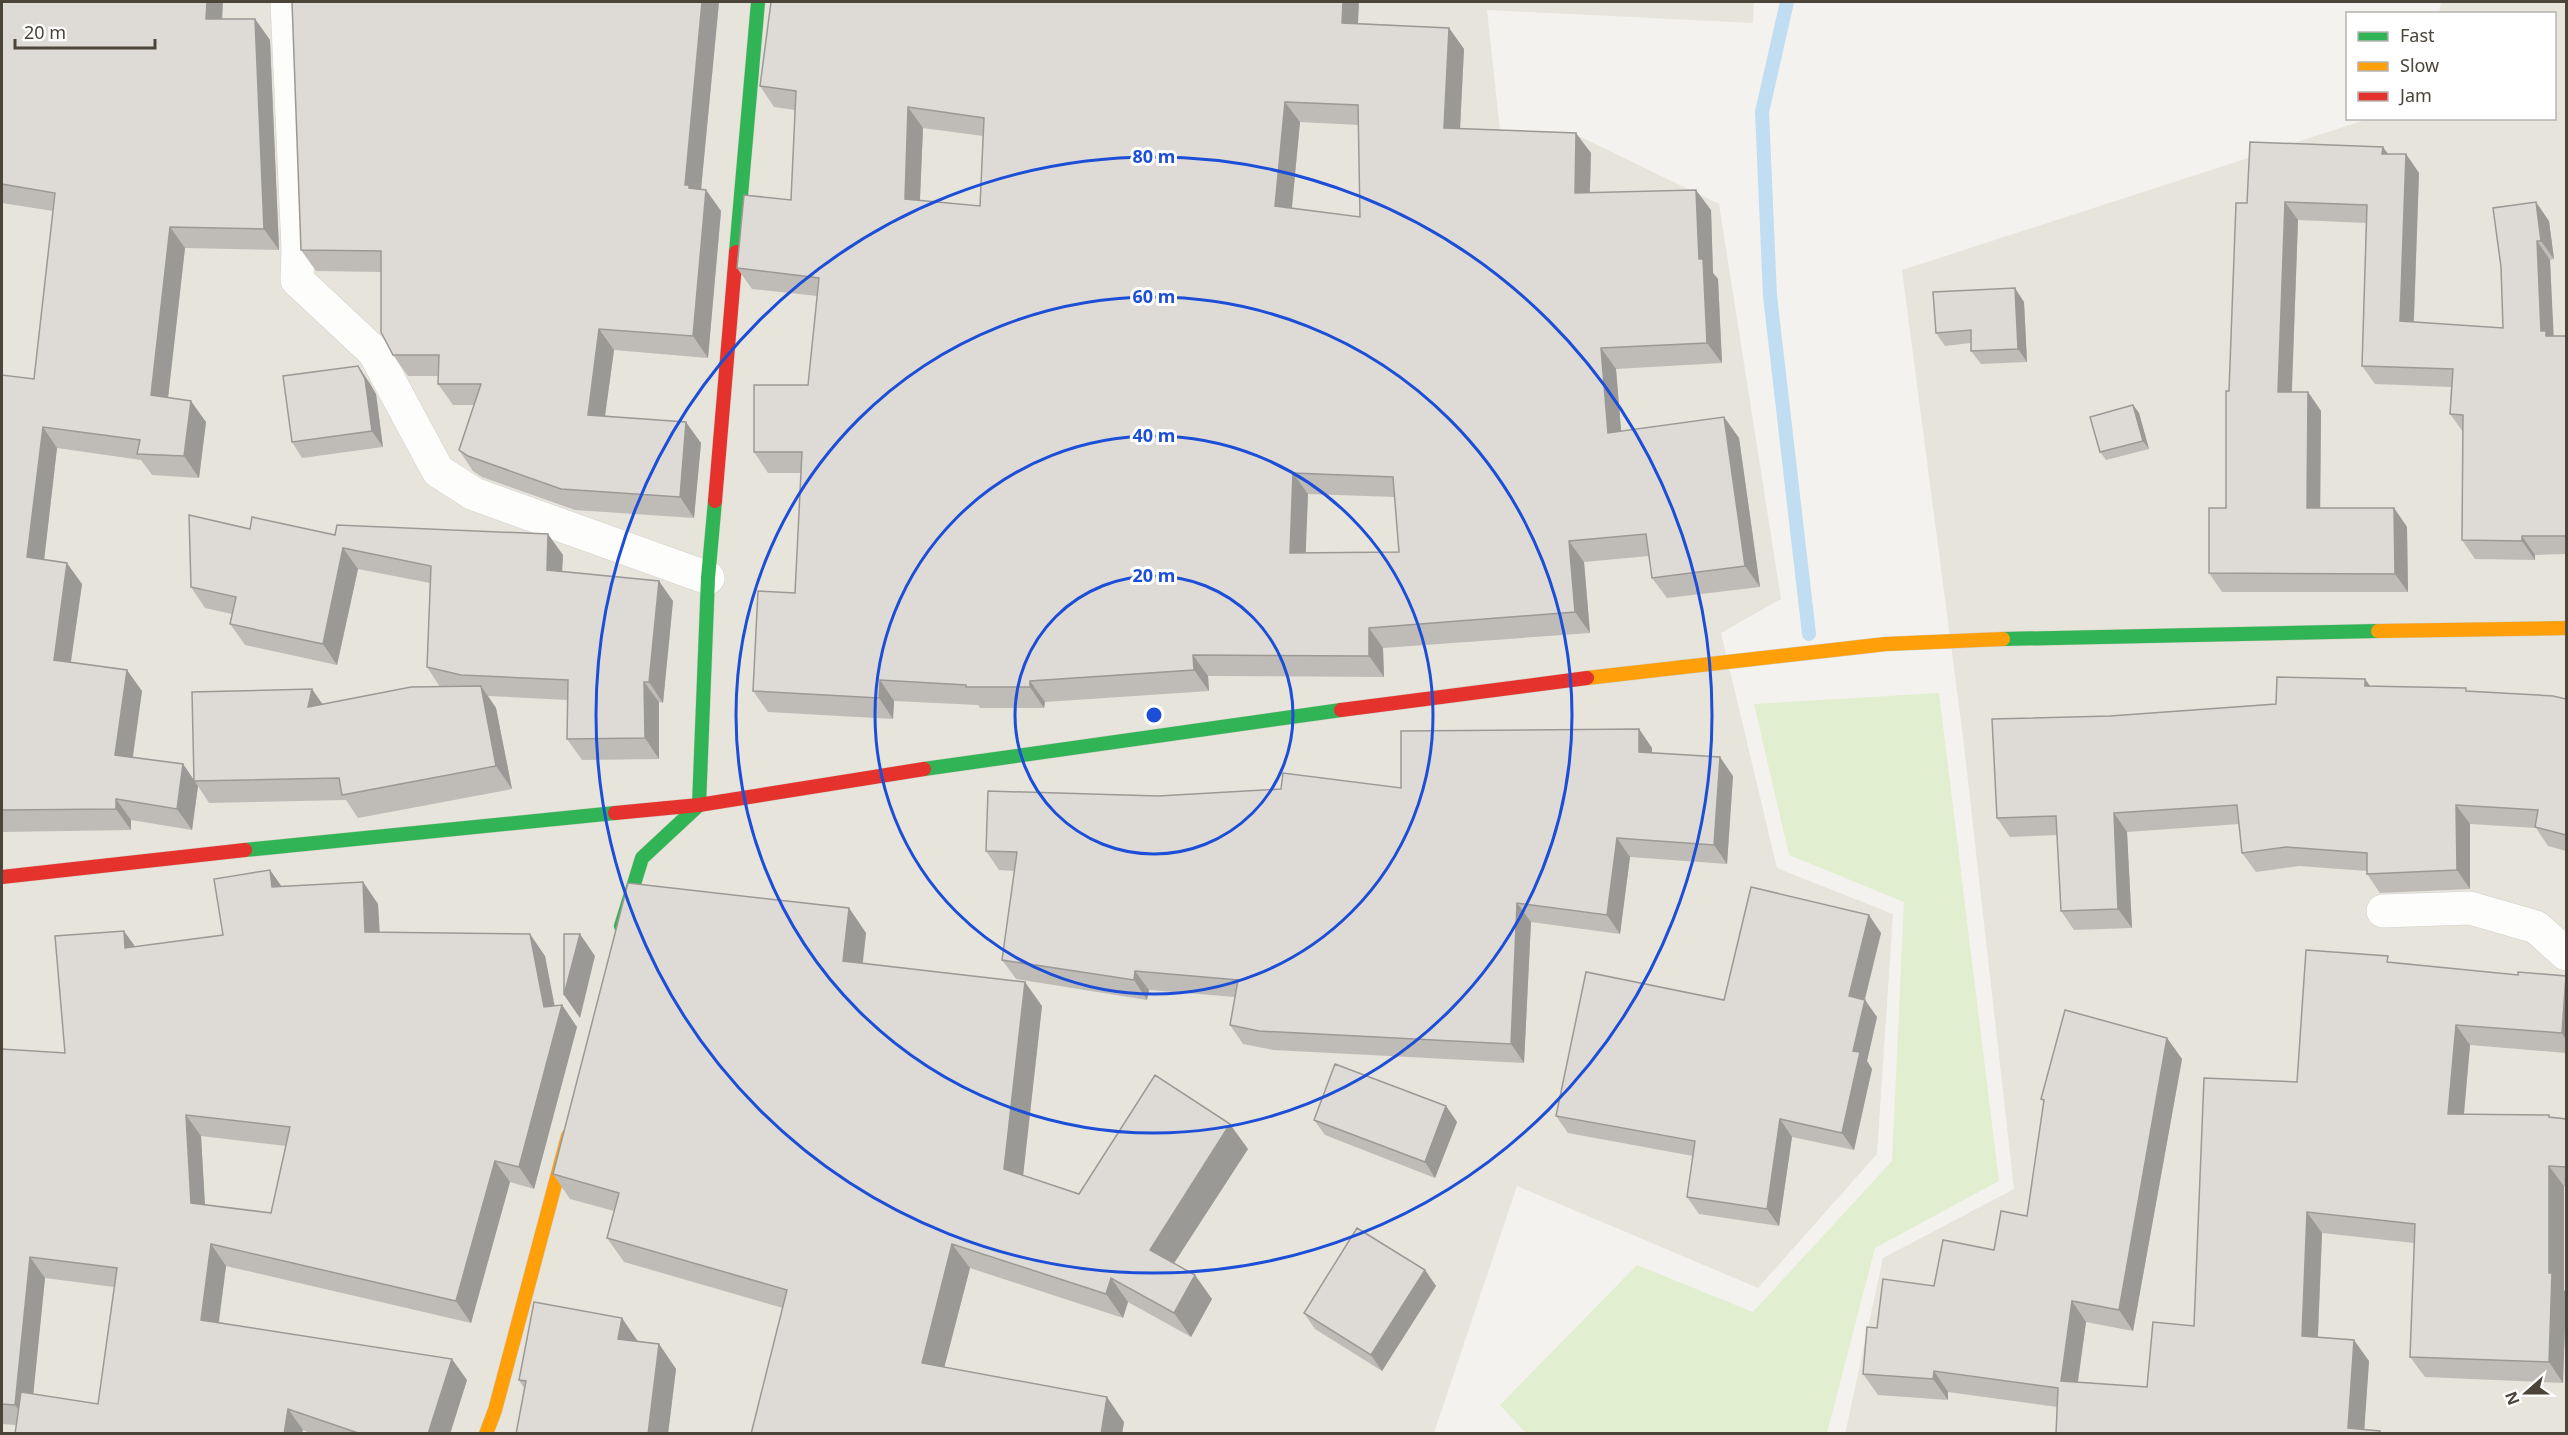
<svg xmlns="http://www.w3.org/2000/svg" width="2568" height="1435" font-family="'Noto Sans',sans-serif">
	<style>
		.residential { fill: #e7e4dc }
		.green { fill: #e1eecf }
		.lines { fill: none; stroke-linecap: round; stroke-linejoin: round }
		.stream { stroke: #c0ddf1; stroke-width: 14 }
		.street-casing { stroke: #d2d0cb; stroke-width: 34 }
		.fast-casing { stroke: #d3cfc5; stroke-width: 15 }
		.slow-casing { stroke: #d3cfc5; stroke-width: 15 }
		.jam-casing { stroke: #d3cfc5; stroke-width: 15 }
		.street { stroke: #fdfdfc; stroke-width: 33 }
		.fast { stroke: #30b455; stroke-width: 14 }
		.slow { stroke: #ff9f0a; stroke-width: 14 }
		.jam { stroke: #e5322d; stroke-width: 14 }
		.wall { fill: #bfbcb8; fill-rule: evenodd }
		.shaded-wall { fill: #9b9996 }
		.building { fill: #dedbd6; stroke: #9b9996; stroke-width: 1.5; fill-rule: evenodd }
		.ring { fill: none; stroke: #1d4ed8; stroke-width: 3 }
		.centre { fill: #1d4ed8; stroke: #fff; stroke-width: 3 }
		.ring-label { font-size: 18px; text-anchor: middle; font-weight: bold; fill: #1d4ed8; stroke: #fff; stroke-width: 6; stroke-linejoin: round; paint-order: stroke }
	</style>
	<rect width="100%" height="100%" fill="#f4f2ee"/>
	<!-- residential -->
	<path class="residential" d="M2,2h1752l-1,21 -266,-13 13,121 81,6 138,67 62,395 -60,34 56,235 116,46 -16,240 -119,134 -241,-102 -83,247 -1432,1z
		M2441,2h125v1431l-721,1 38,-176 131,-69 -51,-452 -61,-467 466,-151 186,-1v-104l-115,-1z"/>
	<!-- green -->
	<path class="green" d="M1939,693l60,488 -124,67 -48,185h-301l-26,-28 137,-140 116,47 139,-151 12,-259 -115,-47 -35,-151z"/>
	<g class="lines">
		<!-- stream -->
		<path class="stream" d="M1787,2l-25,110 8,184 39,338"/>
		<defs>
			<path id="street" d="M287,2l11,247 -1,31 77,72 64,119 36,23 234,84
				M2383,911l87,-3 66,19 30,27"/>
			<path id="fast" d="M736,252l22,-250
				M2003,639l375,-8
				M924,769l417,-59
				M245,850l370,-37
				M621,926l21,-68 57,-53 9,-227 7,-77"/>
			<path id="slow" d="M2378,631l188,-3
				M1587,678l299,-34 117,-5
				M486,1434l9,-24 73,-274"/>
			<path id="jam" d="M715,501l21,-249
				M1341,710l246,-32
				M615,813l84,-8 225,-36
				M2,877l243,-27"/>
		</defs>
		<!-- street casing -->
		<use href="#street" class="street-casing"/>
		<!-- fast casing -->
		<use href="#fast" class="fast-casing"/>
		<!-- slow casing -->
		<use href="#slow" class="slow-casing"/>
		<!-- jam casing -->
		<use href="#jam" class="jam-casing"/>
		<!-- street -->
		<use href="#street" class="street"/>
		<!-- fast -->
		<use href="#fast" class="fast"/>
		<!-- slow -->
		<use href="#slow" class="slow"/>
		<!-- jam -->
		<use href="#jam" class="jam"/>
	</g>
	<!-- wall -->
	<path class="wall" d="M2,2l220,17h33l15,21 9,210 -94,-2 -17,149 38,25 -7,56 -47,-3 -11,-15 -84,-12 -13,112 38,24 -11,78 71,29 -9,66 50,7 11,16 129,-76 117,-17 -13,-20 3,-84 -72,-14 -21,96 -92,-20 -15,-21 2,-10 -27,-6 -14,-21 59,-58 85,6 228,20 -1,16 111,30 -10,102 -4,-1v57l-77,1 -15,-21 1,-39 -80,-4 8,12 16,81 -154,29 -12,-18 -137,3 -11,-17 -6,44 -61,-10v10l-129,2v-457l32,4 19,-168 -51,-8z
		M292,2h427l-18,187 5,1 15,21 -13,147 -94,-8 -9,67 96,26 -7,75 -119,-8 -93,-33 -9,-6 -14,-21 15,-45h-21l-15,-21v-8h-30l-15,-21 -12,-83 -65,-1 -15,-21z
		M1358,23l91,5 15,21 -4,80 131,24 -1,39 121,18 2,63 5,6 4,84 -106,6 5,62 103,-14 15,21 21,149 -93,11 -15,-20 -3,-22 -65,6 6,71 -207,15 1,29 -176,-1 1,15 -164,11 -1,6h-64l-2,-3 -84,-4 -1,18 -125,-7 -15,-21 42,-98 6,-120h-33l-14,-21 54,-67 9,-89 -65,-7 -15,-21 54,-68 4,-90 -21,-3 -14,-21zM1300,122l59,3 1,92 -68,-9zM923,128l60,8 -3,70 -60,-5zM1308,494l87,3 4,55 -94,1z
		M2388,154h18l13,19 -5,149 89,6 -2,-61 48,-46 5,38 -4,1 3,76h13v218l-31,1v5l-60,-1 -13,-19 1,-108 -13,-18 1,-27 -76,-3 -13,-18 4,-143 -68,-3 -6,172h16l13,19 -1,97h74l13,19 1,65h-186l-13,-19 17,-65 3,-117 18,-188z
		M2024,302l3,60 -46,2 -10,-13v-8l-26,3 -9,-13z
		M369,382l7,12 7,53 -81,11 -10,-16z
		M2133,405l6,8 10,36 -43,11 -6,-8z
		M2371,687l97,4 98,8v152l-18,-5 -12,-18 -66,-4v65l-90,4 -13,-19v-3l-68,-5 -43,6 -14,-19 -3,-29 -112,8 5,96 -58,2 -13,-19 -4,-76 -47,2 -13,-19 113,-102 166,-12z
		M1639,729l13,19v5l81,23 -6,88 -97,-7 -10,77 -89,-12 -7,141 -251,-13 -30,-6 -13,-19 5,-28 -86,-7 -2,10 -131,-21 -14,-19 12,-89 -15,-1 -13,-19 172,-55 243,-8z
		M270,870l11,16 82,-4 15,22 1,28 166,24 9,50 8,-1 15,22 -43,162 -24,-7 -39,141 -245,-57 -7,57 248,57 -17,54h-138l-9,-4 -287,-5 -14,-1v-375l63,4 70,-106 88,-12zM201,1136l85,10 -15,67 -66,-8zM45,1278l69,9 -16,117 -65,-10z
		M849,908l17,25 -3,30 179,43 -19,170 56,18 169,-45 -74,114 38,36 -21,38 -63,-35 -5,16 -153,-50 -26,99 180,55 -2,12h-371l32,-126 -159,-46 -17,-24 7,-27 -44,-12 -17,-25z
		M1881,933l-16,67 12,17 -10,44 5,8 -18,81 -62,-13 -13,89 -80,-12 -12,-17 6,-41 -125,-23 -12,-17z
		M2392,962l126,13 48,1v77l-96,-8 -6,69 102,5v68l-2,-1v104l2,4 -3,89 -138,-6 -15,-20 4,-114 -92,-10 -4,104 51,24 -5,69 16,1 2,3h-326l1,-27 -109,-15v8l-70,-5 -15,-21 14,-46 57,-42 60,-36 33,-34 17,-114 -3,-3 126,-61 15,21 -49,272 -47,-9 -8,60 69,5 47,-61 103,-244z
		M1446,1106l11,16 -22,56 -110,-43 -11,-15z
		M1425,1270l11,16 -54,85 -67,-42 -11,-16z
		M638,1342l21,2 17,25 -8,65h-152l8,-46 -5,-8z"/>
	<!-- shaded-wall -->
	<path class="shaded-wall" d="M207,2h16l-2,38 -15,-21z
		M702,2h17l-19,198 -15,-15z
		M1343,2h16l-2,41 -15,-20z
		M255,19l15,21 9,210 -15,-21z
		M1449,28l15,21 -5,100 -15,-21z
		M1285,102l15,20 -10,104 -15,-20z
		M908,107l15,21 -4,92 -14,-21z
		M1576,133l15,20 -2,60 -14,-20z
		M2383,147l13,18 -14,-11z
		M2406,154l13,19 -6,167 -13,-19z
		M706,190l15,21 -13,147 -15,-22z
		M1696,190l15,20 2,63 5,6 4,84 -15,-20 -8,-84z
		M2285,202l13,18 -7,190 -13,-18z
		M2536,202l13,19 5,38 -13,-18z
		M170,227l15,21 -19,168 -15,-21z
		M2537,241l13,19 4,82 -13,-11z
		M2015,288l9,14 3,60 -9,-13z
		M599,329l15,21 -12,87 -14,-22z
		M1601,348l15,21 7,85 -15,-21z
		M358,366l11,16 7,12 7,53 -11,-16z
		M2308,392l13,19 -1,116 -13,-19z
		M191,401l15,21 -7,56 -15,-22z
		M2133,405l6,8 10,36 -6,-8z
		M1724,417l15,21 21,149 -15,-21z
		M686,422l15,21 -7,75 -14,-21z
		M43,427l14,21 -15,130 -15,-21z
		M1293,473l15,21 -3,79 -15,-20z
		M2394,508l13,19 1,65 -13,-18z
		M548,534l15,21 -2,36 -14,-21z
		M2522,536l13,19v5l-13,-19z
		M1569,541l15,21 6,71 -15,-21z
		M343,548l15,21 -21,96 -14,-21z
		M67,563l15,21 -14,97 -14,-21z
		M659,581l14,20 -10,102 -14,-21z
		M1369,628l14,20 1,29 -15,-21z
		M1193,655l15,21 1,15 -15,-21z
		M127,670l15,21 -12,85 -15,-21z
		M2365,679l14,19 -14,-12z
		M880,680l14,21 -1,18 -14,-21z
		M1030,681l15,21 -1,6 -14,-21z
		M644,682l15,20v57l-14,-21z
		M481,686l15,22 16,81 -16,-23z
		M312,689l16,23 -20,-5z
		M1639,729l13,19v23l-13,-19z
		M1720,757l13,19 -6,88 -13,-19z
		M183,764l15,22 -6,44 -15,-21z
		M116,799l15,21v10l-15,-21z
		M2456,805l14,19v65l-13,-19z
		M2114,813l13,19 5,96 -14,-19z
		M1617,838l13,19 -10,77 -13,-19z
		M270,870l15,21 -13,-4z
		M363,882l15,22 3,49 -16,-21z
		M1517,903l14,19 -7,141 -13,-19z
		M849,908l17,25 -6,52 -17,-24z
		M1869,915l12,18 -20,81 -12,-18z
		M124,931l15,21 -14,-4z
		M530,934l15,22 13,67 4,-18 15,22 -43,162 -15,-22 25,-160z
		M580,934l15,22 -15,62 -16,-23z
		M1135,971l14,19 -2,10 -13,-20z
		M2566,978v62l-4,-7z
		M1025,982l17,24 -21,188 -17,-25z
		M1865,1000l12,17 -10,44 5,8 -18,81 -12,-17 11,-82z
		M2456,1025l14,20 -8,90 -14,-21z
		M2167,1038l15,21 -49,272 -14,-21z
		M1446,1106l11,16 -22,56 -10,-16z
		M186,1115l15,21 5,88 -15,-21z
		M1780,1119l12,18 -13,89 -12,-17z
		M1230,1124l18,25 -81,125 -17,-24z
		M495,1161l15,21 -39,141 -15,-22z
		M2549,1166l15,20v104l2,4 -3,89 -14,-21z
		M2307,1212l15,21 -5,123 -15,-20z
		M211,1244l15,22 -10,76 -15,-22z
		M952,1244l18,24 -31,120 -17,-25z
		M30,1257l15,21 -15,149 -15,-22z
		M1425,1270l11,16 -54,85 -11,-16z
		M1195,1275l17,24 -21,38 -17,-24z
		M1111,1278l17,24 -5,16 -17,-24z
		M2072,1301l14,21 -11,80 -14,-21z
		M622,1318l17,25 -21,-4z
		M2354,1340l15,21 -5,73 -16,-6z
		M659,1344l17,25 -8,65h-20z
		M452,1359l15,21 -17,54h-22z
		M1934,1371l14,21v8l-15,-21z
		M1107,1397l17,25 -2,12h-21z
		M288,1409l15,21 -1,4h-18z"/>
	<!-- building -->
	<path class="building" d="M2,2h205l-1,17h49l9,210 -94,-2 -19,168 40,6 -7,55 -47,-2 3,-14 -97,-13 -16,130 40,6 -13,97 73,10 -12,85 68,9 -6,45 -61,-10v10l-114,1v-435l32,4 21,-186 -53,-9z
		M292,2h410l-17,183h4v3l17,2 -13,146 -94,-7 -11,86 98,7 -6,75 -119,-8 -93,-33 -9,-6 22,-66h-43l1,-29h-46l-12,-23v-81l-80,-1z
		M771,2h572l-1,21 107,5 -5,100 132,5 -1,60 121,-3 3,69h4l4,84 -106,5 7,85 116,-16 21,149 -93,12 -6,-44 -77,7 6,71 -206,16v28l-176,-1 1,15 -164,11v6h-64v-2l-86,-5 -1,18 -126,-7 5,-100 37,2 7,-141h-48v-67h54l11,-107 -82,-10 7,-73 47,5 5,-109 -36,-5zM1285,102l73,3 2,112 -85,-11zM908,107l76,11 -4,88 -75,-7zM1293,473l100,4 6,75 -109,1z
		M2250,142l133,5 -1,7h24l-6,167 103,7 -2,-61 -8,-59 43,-6 5,39h-4l4,90h5v5h20v200h-44v5l-60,-1 1,-125 -13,-1 3,-45 -91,-3 5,-161 -82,-3 -7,190h30l-1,116h87l1,66 -186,-1v-65h17v-117h3l7,-188h11z
		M2015,288l3,61 -47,2v-21l-35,3 -3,-41z
		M358,366l7,13 7,52 -80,11 -9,-66z
		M2133,405l10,36 -43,11 -10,-35z
		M189,515l61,14 2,-12 83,18 2,-10 211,9 -1,36 112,11 -10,101h-5l1,56 -78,1 1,-59 -107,-5 -34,-8 4,-101 -88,-18 -20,96 -93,-20 6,-27 -45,-10z
		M2277,677l88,2v7l101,2v3l87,5 13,3v136l-31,-8 3,-17 -82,-5 1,65 -90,4v-21l-81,-6 -44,6 -5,-48 -123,8 4,96 -57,2 -5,-95 -59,2 -5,-99 118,-3 166,-12z
		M481,686l15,80 -154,29 -3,-17 -145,3 -2,-89 120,-3 -4,18 103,-20z
		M1639,729v23l81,5 -6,88 -97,-7 -10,77 -90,-12 -6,141 -252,-13 -29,-6 8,-45 -103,-9 -1,9 -132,-20 15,-108 -31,-1 2,-60 170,5 123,-7 2,-16 118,15v-57z
		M270,870l2,17 91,-5 2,50 165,2 14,73 18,-2 -43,162 -24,-6 -39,140 -245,-57 -10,76 251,39 -24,75h-67l-73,-25 -4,25h-269l6,-42 77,12 19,-136 -87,-11 -15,148 -13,-1v-355l63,4 -10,-117 69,-5 1,17 98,-13 -9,-56zM186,1115l104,12 -19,86 -80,-10z
		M628,883l221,25 -6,53 182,21 -21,187 75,25 76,-119 75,49 -80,126 45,25 -21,38 -63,-35 -5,16 -154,-50 -30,119 185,34 -6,37h-350l36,-144 -180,-52 12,-45 -66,-19z
		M1751,887l118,28 -20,81 16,4 -12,51 7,1 -18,81 -62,-14 -13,90 -80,-12 8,-56 -139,-25 30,-144 138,28z
		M564,934h16l-16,61z
		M2306,950l82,6 -1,6 131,13v-3l48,4 -4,57 -106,-8 -8,89 101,1v2l17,2v48l-17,-1v107h3l-3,89 -139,-5 5,-133 -108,-12 -5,124 52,4 -6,88 32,3v3h-324l2,-46 -124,-17 -1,8 -70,-5 4,-47 10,1 6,-49 51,7 9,-46 51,10 7,-39 26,5 17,-116 -3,-1 24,-89 102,28 -48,272 -47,-9 -11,80 86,6 6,-65 41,4 10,-248 93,4z
		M1335,1064l111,42 -21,56 -111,-42z
		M1357,1228l68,42 -54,85 -67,-42z
		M534,1302l88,16 -4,21 41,5 -11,90h-132l10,-53 -7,-1z"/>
	<!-- distance rings -->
	<g class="ring">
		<circle cx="1154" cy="715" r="139"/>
		<circle cx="1154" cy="715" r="279"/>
		<circle cx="1154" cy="715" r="418"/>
		<circle cx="1154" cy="715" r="558"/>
	</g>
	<circle cx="1154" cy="715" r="9" class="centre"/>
	<g class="ring-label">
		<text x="1154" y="163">80 m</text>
		<text x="1154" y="303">60 m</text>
		<text x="1154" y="442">40 m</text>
		<text x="1154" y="582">20 m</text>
	</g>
	<!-- border -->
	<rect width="2568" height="1435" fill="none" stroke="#4b4439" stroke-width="6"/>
	<!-- legend -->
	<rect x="2346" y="12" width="210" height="108" fill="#ffffff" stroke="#b7b4b0" stroke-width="1.5"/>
	<rect x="2358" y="32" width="30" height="9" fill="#30b455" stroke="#b7b4b0" stroke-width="1.5"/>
	<text x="2400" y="42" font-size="18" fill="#4b4439">Fast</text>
	<rect x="2358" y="62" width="30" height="9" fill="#ff9f0a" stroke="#b7b4b0" stroke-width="1.5"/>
	<text x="2400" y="72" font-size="18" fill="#4b4439">Slow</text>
	<rect x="2358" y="92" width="30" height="9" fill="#e5322d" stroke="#b7b4b0" stroke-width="1.5"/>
	<text x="2400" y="102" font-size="18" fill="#4b4439">Jam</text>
	<!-- north arrow -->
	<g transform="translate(2526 1393) rotate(249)" stroke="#ffffff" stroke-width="4.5" paint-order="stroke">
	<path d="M0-4.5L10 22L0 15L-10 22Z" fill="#4b4439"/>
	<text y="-9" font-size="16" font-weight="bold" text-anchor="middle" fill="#4b4439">N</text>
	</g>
	<!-- scale -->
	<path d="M15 39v9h140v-9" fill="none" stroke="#4b4439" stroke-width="3"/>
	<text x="24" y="39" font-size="18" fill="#4b4439" stroke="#ffffff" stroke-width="4.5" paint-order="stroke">20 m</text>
</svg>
